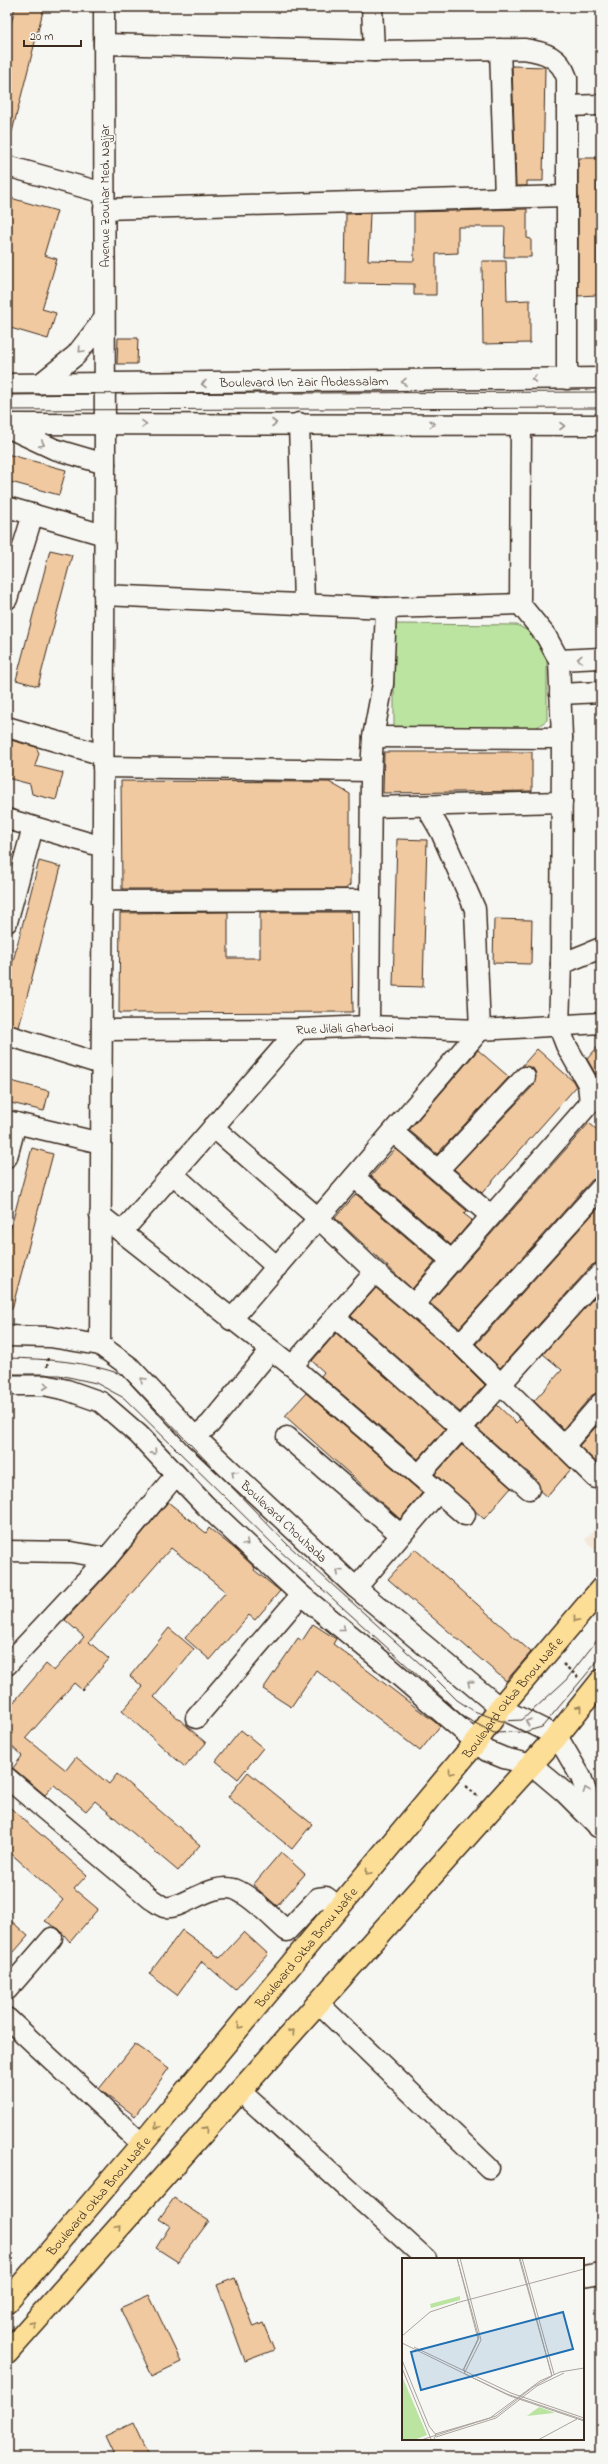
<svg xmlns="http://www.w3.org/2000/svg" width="608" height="2464" font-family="'Indie Flower',sans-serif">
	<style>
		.built { fill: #f4e8d9 }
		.green { fill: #bbe4a1; stroke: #7b8760 }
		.building { fill: #f0c9a0; stroke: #3b2a1e }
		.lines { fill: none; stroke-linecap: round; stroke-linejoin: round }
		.minor-casing { stroke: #3b2a1e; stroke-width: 23 }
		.major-casing { stroke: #3b2a1e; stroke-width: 25 }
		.path { stroke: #3b2a1e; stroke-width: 2.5; stroke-dasharray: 3 3; stroke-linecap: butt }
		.minor { stroke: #f6f6f2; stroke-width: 20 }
		.major { stroke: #fcde96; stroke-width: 22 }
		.tram { stroke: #3b2a1e; stroke-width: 1 }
		.oneway { stroke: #989088 }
		.oneway2 { stroke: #9c845a }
		.labels { text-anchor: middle; stroke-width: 3.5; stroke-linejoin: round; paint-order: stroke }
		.street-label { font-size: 13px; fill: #3b2a1e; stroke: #f6f6f2 }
		.inset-road { fill: none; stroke: #aba49d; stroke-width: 1 }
		.view { fill: #1f6fb2; fill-opacity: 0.15; stroke: #1f6fb2; stroke-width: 2 }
		.inset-edge { fill: none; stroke: #3b2a1e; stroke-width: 2 }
	</style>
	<rect width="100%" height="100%" fill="#f6f6f2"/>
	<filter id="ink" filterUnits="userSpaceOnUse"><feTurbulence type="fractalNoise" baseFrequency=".025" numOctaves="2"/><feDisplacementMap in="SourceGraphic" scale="8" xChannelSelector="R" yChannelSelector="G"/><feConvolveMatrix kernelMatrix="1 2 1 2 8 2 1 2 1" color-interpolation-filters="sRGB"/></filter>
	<g filter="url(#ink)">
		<!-- built -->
		<path class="built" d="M601,1521v35l-16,-16z"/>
		<!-- green -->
		<path class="green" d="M394,624l123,1 30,16v79l-17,12 -136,-1z"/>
		<!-- building -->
		<path class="building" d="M15,7h29l-32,125h-5v-92z
			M512,66l33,1 -2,114h-16v5h-11z
			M578,158h19v137l-19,1z
			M7,197l50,14 -13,44 13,4 -15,50 14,4 -8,26 -41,-12z
			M527,209v29l4,1v18h-27l1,-30h-47v26l-22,1v41h-22v-11l-69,-1 1,-69 24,-1 -2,47 46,1v-49z
			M482,261h24l1,40 23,-1v43l-47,1z
			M118,338h20l-1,26h-20z
			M7,454l59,16 -7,25 -52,-14z
			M50,550l22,5 -34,131 -22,-6z
			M7,739l29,8 3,6 -4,13 28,7 -7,27 -24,-6 -2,-10 -23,-6 5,-24 -5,-1z
			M384,752h148v39l-149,2z
			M121,781l208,1 21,12v91l-5,4h-223z
			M397,839l30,1 -4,147 -30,-1z
			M39,861l22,6 -42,160 -12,-3v-40z
			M228,912v46h32v-46h91l2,100 -234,1 1,-100z
			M494,919l38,1 -1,44 -38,-1z
			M601,1043v35l-6,-5 -8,-14z
			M537,1049l36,32 3,6 -94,106 -28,-24 80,-84 2,-12 -3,-5 -11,-2z
			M478,1050l31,27 -72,77 -28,-24z
			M7,1080l42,11 -5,20 -37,-9z
			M589,1123l12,10v44l-9,3 -133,148 -29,-25z
			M32,1148l21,6 -41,155h-5v-67z
			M395,1149l72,62 -3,3 8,6 -21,25 -80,-69z
			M356,1194l79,68 -23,27 -77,-71z
			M601,1205v57l-9,3 -92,103 -24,-24z
			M376,1288l76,64 33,33 -25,27 -109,-96z
			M601,1290v102l-9,3 -29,34 -29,-28 28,-31 -19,-16z
			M336,1333l109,96 -27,30 -97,-83 3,-4 -12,-11z
			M306,1393l116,100 -22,26 -115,-103z
			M497,1405l19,18 4,-4 51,50 -24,28 -7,-6 -3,-11 -60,-52z
			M601,1421v46l-22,-21z
			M462,1445l49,43 -27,31 -49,-45z
			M168,1502l38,31 3,-5 26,21 20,19 -1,2 26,21 -25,29 -6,-5 -39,45 -25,-22 41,-46 -55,-44 -82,94 20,17 -27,31 -8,-7 -48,55 40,32 10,-13 33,27 8,-10 83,71 -22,26 -83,-70 -9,10 -32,-26 -9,10 -32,-27 9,-12 -15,-14v-32l39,-46 8,7 30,-34 -19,-17 50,-54z
			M415,1549l116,103 -25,29 -118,-102z
			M313,1624l23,15 -3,5 107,82 -20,25 -104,-81 -25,37 -28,-18 35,-51 4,3z
			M169,1628l25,21 -40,48 52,46 -21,24 -63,-56 21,-24 -13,-11z
			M241,1730l22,18 -25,31 -22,-18z
			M248,1772l64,52 -20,25 -64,-52z
			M7,1805l80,70 -13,14 24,20 -28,33 -11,-13 -14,-8 18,-21 -56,-50z
			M281,1852l24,22 -28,32 -24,-21z
			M7,1917l21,19 -21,24z
			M182,1930l38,28 24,-26 24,22 -33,36 -33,-29 -25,34 -28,-21z
			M135,2044l34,24 -34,48 -36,-27z
			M174,2198l35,23 -31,41 -22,-14 14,-22 -11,-7z
			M235,2278l19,49 9,-4 11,27 -29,11 -28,-76z
			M149,2295l32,67 -29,14 -32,-68z
			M133,2423l16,34h-34l-10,-21z"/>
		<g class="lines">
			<defs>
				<g id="minor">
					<path d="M372,7l2,44"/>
					<path d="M104,44l270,7 150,-2c21,3 36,8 43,29v301"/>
					<path d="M500,49l5,148"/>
					<path d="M567,106l34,-1"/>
					<path d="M7,166l97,27"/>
					<path d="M104,209l463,-13"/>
					<path id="s1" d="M7,384l594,-6"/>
					<path d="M40,384l36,-29 28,-36"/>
					<path d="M299,423l5,181"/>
					<path d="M7,424l594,1"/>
					<path d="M7,427l47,22 51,15"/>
					<path d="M7,507l97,28"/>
					<path d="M104,595l282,13 134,-4"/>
					<path d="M7,599l26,-85"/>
					<path d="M559,660l42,-2"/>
					<path d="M560,694l41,-2"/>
					<path d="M7,727l96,28"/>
					<path d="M373,737l189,1"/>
					<path d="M103,767l268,4"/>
					<path d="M371,807l191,-5"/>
					<path d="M7,819l96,28"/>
					<path d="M102,901l268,-1"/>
					<path d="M7,922l26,-95"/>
					<path d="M561,964l40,-16"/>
					<path d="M369,1026l2,-255 2,-34 10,-53 3,-76"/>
					<path id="s2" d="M102,1030l197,-1 70,-3 111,4 121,-7"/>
					<path d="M7,1035l94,29"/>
					<path d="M7,1121l94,22"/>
					<path d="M213,1127l105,91 57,54 85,72 136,134 5,1"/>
					<path d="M393,1132l97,83"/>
					<path d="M7,1157l9,-34"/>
					<path d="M438,1170l87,-93"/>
					<path d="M173,1174l104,93"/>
					<path d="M354,1177l98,84"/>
					<path d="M100,1215l192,151 173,149"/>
					<path d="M122,1232l177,-203"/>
					<path d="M414,1304l176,-201 -2,-19 -22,-39 -7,-18 2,-63 1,-226 -3,-78 -13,-24 -26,-32 1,-178"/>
					<path d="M335,1317l194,172"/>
					<path d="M231,1320l249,-290 -5,-121 -34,-77 -15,-26"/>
					<path id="s3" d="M7,1336l43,1 50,8 30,22 65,70 161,151 144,120 57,28 24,41 17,50"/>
					<path d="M460,1344l141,-156"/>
					<path d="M100,1345l5,-881 -1,-457"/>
					<path d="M292,1366l83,-94"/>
					<path d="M7,1385h37l23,5 34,12 38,33 66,70 96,90 75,61 100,86 11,9 17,7 28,7 32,27 32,32"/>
					<path d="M195,1437l15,-13 60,-73"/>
					<path d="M287,1437l114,98"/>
					<path d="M563,1447l38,-44"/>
					<path d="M419,1475l182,-202"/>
					<path d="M7,1551l64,1 36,6"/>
					<path d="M356,1588l82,-96"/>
					<path d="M7,1665l100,-107 68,-82"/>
					<path d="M196,1718l105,-123"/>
					<path d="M7,1778l144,121c4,2 8,6 13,8 17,4 46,-25 70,-18 17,6 39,30 53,42l31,-33 8,-1 13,10"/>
					<path d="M7,1990l45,-52"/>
					<path d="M318,2003l171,165"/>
					<path d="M7,2018l135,126"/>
					<path d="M240,2091l186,168"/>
					<path d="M583,2276l18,-3"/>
				</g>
				<g id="major">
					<path id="s4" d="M7,2302l135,-158 334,-402 24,-34 101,-119"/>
					<path d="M7,2353l483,-543 67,-74 44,-55"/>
				</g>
			</defs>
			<!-- minor casing -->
			<use href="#minor" class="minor-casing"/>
			<!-- major casing -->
			<use href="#major" class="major-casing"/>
			<!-- path -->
			<path class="path" d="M47,1367l1,-11
				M563,1664l15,13
				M466,1786l11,10"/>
			<!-- minor -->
			<use href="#minor" class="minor"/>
			<!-- major -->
			<use href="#major" class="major"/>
			<!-- tram -->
			<path class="tram" d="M7,394l594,-2
				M7,410l594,-2
				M7,1358c40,1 78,3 116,17l163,168 140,126 31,31 17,11 27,10 21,-1 44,-40 35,-45
				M7,1375h52l37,8 28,15 156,153 184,166 30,16 30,-1 18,-5 59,-70"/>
		</g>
		<!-- one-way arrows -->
		<defs><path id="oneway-chevron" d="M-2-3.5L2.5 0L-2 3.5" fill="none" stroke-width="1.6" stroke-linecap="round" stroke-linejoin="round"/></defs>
		<g class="oneway">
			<use href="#oneway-chevron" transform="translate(81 350) rotate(133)"/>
			<use href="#oneway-chevron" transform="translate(534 379) rotate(179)"/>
			<use href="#oneway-chevron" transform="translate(404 382) rotate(179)"/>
			<use href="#oneway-chevron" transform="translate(204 384) rotate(180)"/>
			<use href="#oneway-chevron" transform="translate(274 423)"/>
			<use href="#oneway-chevron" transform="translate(144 424) rotate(-1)"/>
			<use href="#oneway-chevron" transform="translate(432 424) rotate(1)"/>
			<use href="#oneway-chevron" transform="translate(562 426)"/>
			<use href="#oneway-chevron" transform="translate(42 444) rotate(25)"/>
			<use href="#oneway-chevron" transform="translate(580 659) rotate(177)"/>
			<use href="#oneway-chevron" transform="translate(143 1380) rotate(-133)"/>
			<use href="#oneway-chevron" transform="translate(46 1386) rotate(7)"/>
			<use href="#oneway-chevron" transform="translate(154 1452) rotate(48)"/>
			<use href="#oneway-chevron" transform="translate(234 1473) rotate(-137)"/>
			<use href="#oneway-chevron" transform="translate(246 1543) rotate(43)"/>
			<use href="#oneway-chevron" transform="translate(339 1572) rotate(-137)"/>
			<use href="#oneway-chevron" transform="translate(343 1629) rotate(39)"/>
			<use href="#oneway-chevron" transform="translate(470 1683) rotate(-140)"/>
			<use href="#oneway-chevron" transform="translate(528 1722) rotate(-161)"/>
			<use href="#oneway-chevron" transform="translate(586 1790) rotate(-111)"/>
		</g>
		<g class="oneway2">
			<use href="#oneway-chevron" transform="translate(576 1619) rotate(130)"/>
			<use href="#oneway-chevron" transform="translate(579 1708) rotate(-52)"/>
			<use href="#oneway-chevron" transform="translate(451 1772) rotate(130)"/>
			<use href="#oneway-chevron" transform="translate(368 1872) rotate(130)"/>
			<use href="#oneway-chevron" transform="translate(240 2026) rotate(130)"/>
			<use href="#oneway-chevron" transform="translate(292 2032) rotate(-48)"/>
			<use href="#oneway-chevron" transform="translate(157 2126) rotate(130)"/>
			<use href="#oneway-chevron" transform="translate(206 2129) rotate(-48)"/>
			<use href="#oneway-chevron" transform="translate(119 2227) rotate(-48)"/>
			<use href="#oneway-chevron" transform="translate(33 2324) rotate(-48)"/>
		</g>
	</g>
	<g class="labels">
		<!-- street labels -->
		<g class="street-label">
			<text transform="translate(104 196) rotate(-90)" y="5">Avenue Zouhar Med. Najjar</text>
			<text dy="5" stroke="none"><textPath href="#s1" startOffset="297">Boulevard Ibn Zair Abdessalam</textPath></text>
			<text dy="5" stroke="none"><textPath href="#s2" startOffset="243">Rue Jilali Gharbaoi</textPath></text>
			<text dy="5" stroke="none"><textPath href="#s3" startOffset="349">Boulevard Chouhada</textPath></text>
			<text dy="5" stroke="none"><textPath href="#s4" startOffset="788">Boulevard Okba Bnou Nafie</textPath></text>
			<text dy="5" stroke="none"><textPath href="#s4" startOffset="464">Boulevard Okba Bnou Nafie</textPath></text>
			<text dy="5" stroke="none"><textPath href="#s4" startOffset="140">Boulevard Okba Bnou Nafie</textPath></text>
		</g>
	</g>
	<!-- overview -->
	<g transform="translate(402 2258)">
		<rect width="182" height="182" fill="#f6f6f2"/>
		<path d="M58,38v4l-29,8 -1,-4zM0,118l25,59 -13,5h-12zM137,149l14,5 1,1 -27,3z" fill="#bbe4a1"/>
		<path class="inset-road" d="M55,0l21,81 -15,31M55,0l22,80 -15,31 1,5 42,20 77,26M58,0l21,82 -16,32M117,0l33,118M120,0l32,116M54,45l128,-34M0,78l28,-24 27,-9M0,85l108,53 74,25M12,89l97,46 73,25M0,102l27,66 7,9 -2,4M0,110l29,71M33,176l55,-16 50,-37 20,-9 24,-4M34,179l60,-19 41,-32 27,-13M19,182l75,-24 37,-29 19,-11 -32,-118M136,182l39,-21"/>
		<path class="view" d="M161,54l10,37 -152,41 -10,-38z"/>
		<rect width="182" height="182" class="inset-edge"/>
	</g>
	<!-- margin -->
	<rect width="608" height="2464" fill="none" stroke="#f6f6f2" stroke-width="24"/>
	<rect x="12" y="12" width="584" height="2440" fill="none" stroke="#3b2a1e" stroke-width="1.5" filter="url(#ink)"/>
	<!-- scale -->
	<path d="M24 40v6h57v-6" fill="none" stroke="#3b2a1e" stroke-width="2"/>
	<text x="30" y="40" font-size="12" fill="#3b2a1e" stroke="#f6f6f2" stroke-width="3" paint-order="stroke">20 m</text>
</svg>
